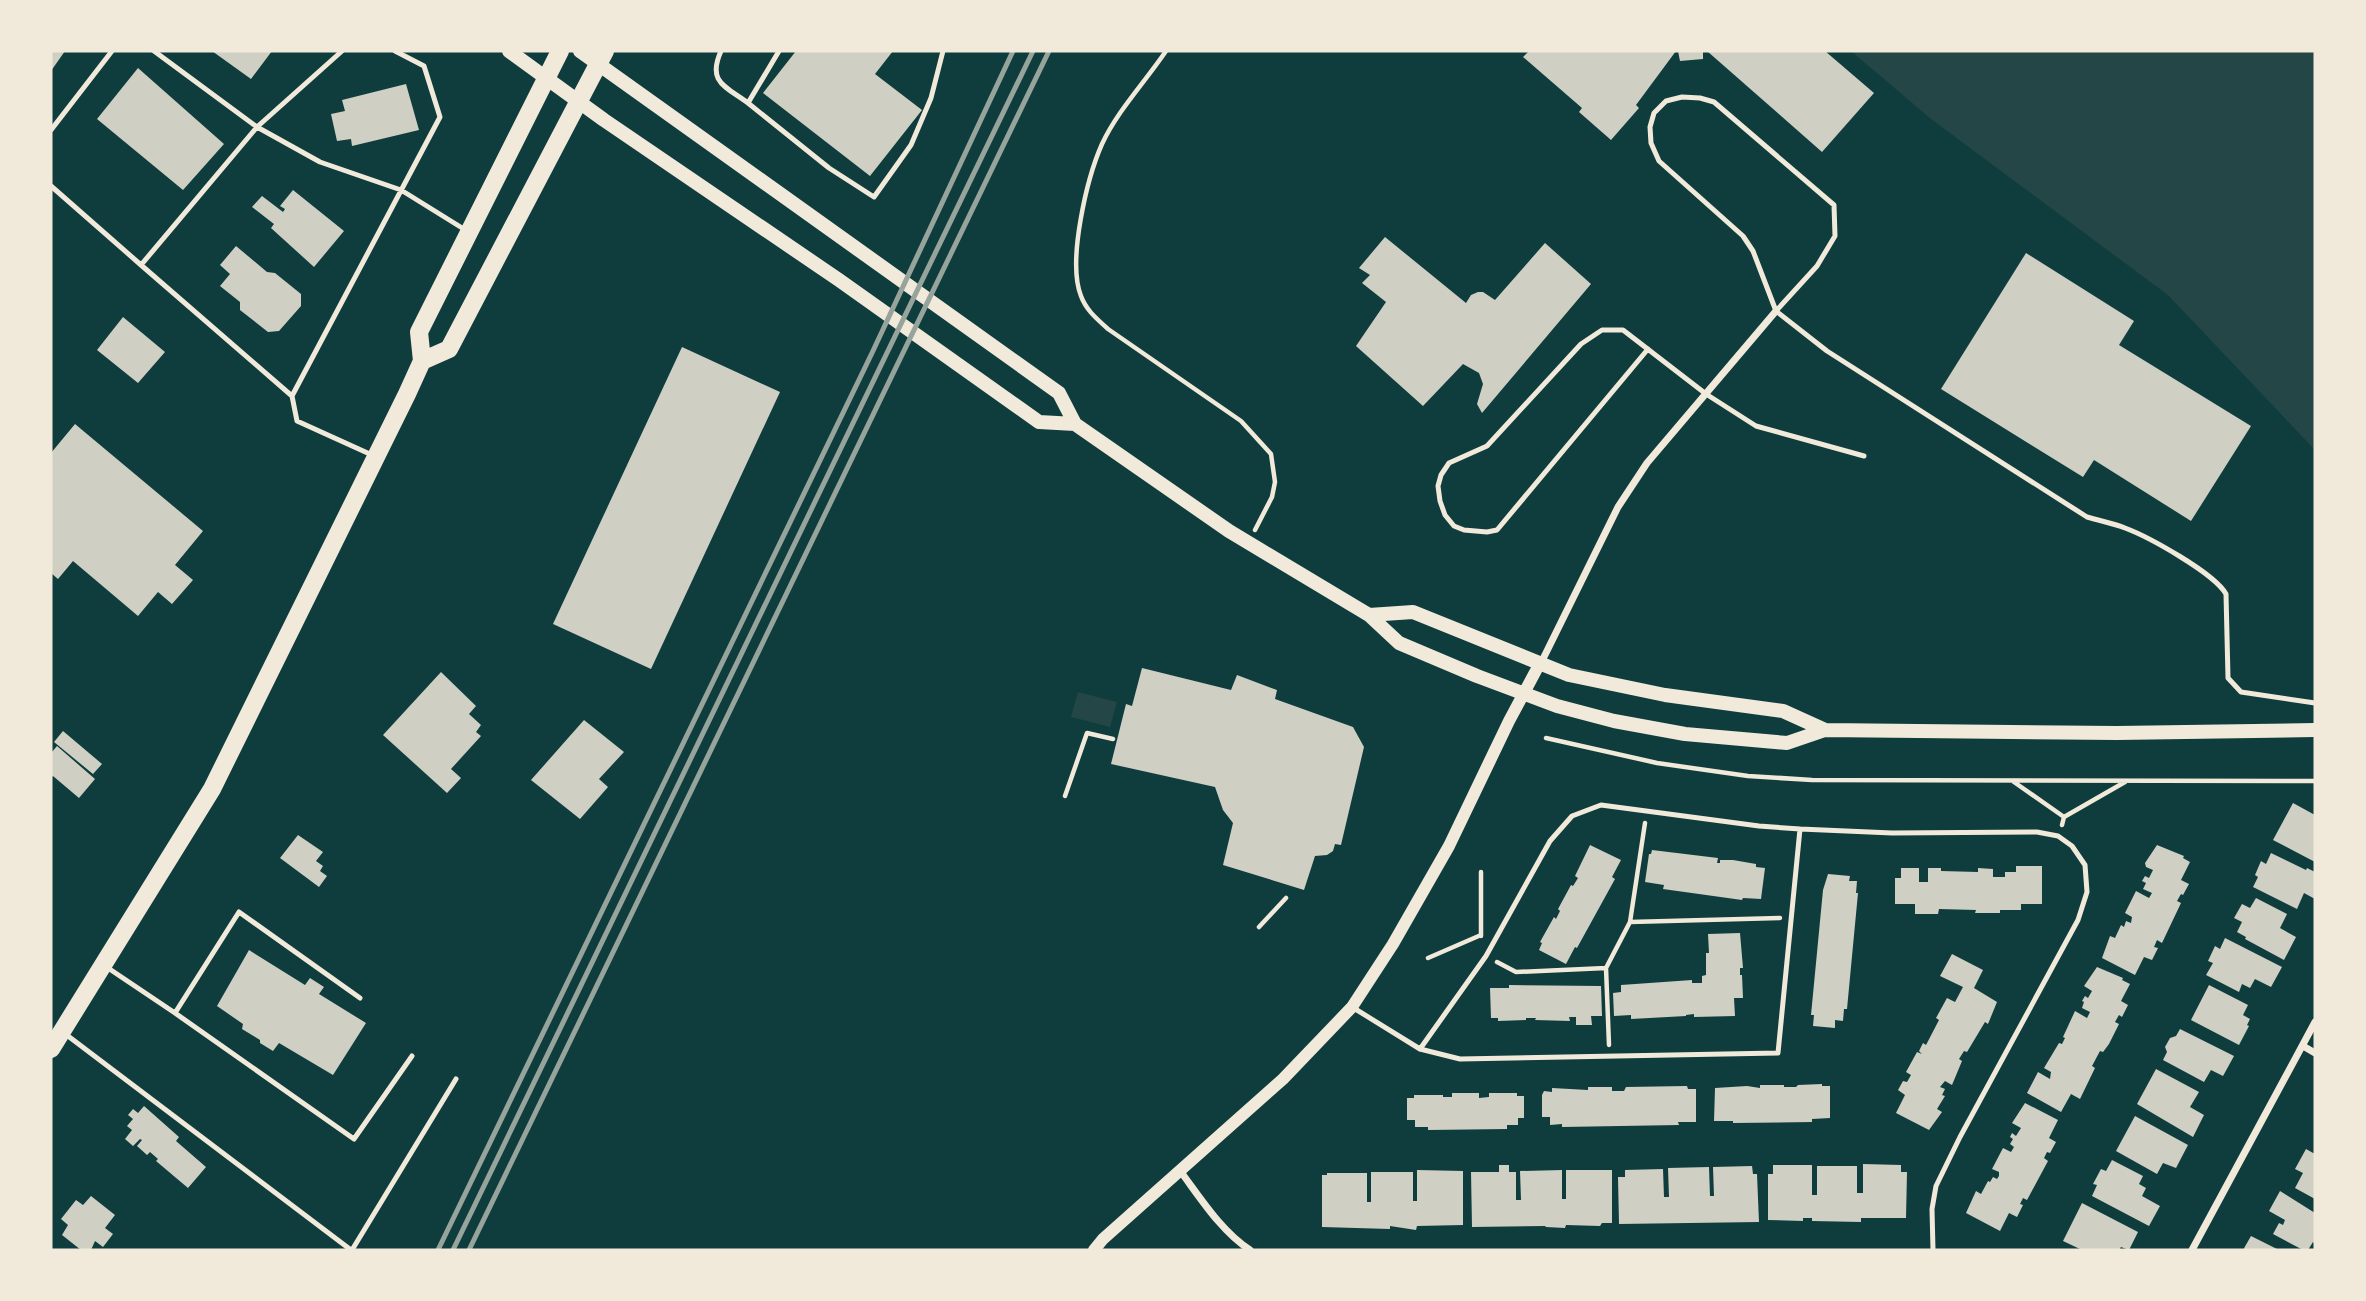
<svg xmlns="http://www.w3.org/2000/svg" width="2366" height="1301" font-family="Raleway,sans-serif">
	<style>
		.green { fill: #244646 }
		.building { fill: #cfcfc3 }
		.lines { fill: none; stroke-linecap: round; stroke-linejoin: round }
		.path { stroke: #f1e9da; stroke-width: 4.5 }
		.service { stroke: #f1e9da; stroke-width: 5 }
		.minor { stroke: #f1e9da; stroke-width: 7 }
		.tertiary { stroke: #f1e9da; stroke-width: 12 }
		.secondary { stroke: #f1e9da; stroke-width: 14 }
		.primary { stroke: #f1e9da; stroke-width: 18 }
		.rail { stroke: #97a49c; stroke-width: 5 }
	</style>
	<rect width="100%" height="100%" fill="#0f3d3e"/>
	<!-- green -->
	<path class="green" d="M1851,51h464v399l-147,-155 -237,-176z
		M1078,692l39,10 -7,25 -39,-10z"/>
	<!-- building -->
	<path class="building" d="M51,51h14l-14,20z
		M212,51h60l-21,28z
		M796,51h97l-18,23 47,36 -52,66 -107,-83z
		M1529,51h147l-40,54 3,3 -28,32 -32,-28 3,-4 -59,-51z
		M1678,51h25v8l-23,2z
		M1707,51h118l49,42 -52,59z
		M138,68l86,76 -41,46 -86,-71z
		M406,84l13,46 -67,16 -1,-7 -14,2 -6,-27 14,-3 -3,-11z
		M293,190l51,41 -30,36 -43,-39 3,-4 -22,-17 10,-11 21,16 2,-3 -5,-3z
		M1385,237l81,66 5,-8 7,-3h5l12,8 50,-57 46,41 -109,129 -5,-9 6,-20 -4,-11 -16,-9 -40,42 -67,-60 30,-44 -24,-19 8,-8 -11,-7z
		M236,246l31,26 8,1 26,21v12l-22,25 -11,1 -28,-22v-8l-20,-16 10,-12 -10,-9z
		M2026,253l108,68 -15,24 132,81 -60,95 -97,-61 -11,17 -142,-88z
		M123,317l42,35 -27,31 -41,-33z
		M682,347l98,45 -129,277 -98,-45z
		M75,424l128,107 -28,34 18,15 -21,24 -14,-12 -20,24 -65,-55 -15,18 -7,-6v-120z
		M1142,668l89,22 6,-15 40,15 -2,9 78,28 11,20 -23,98 -6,-1 -2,7 -6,4 -12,1 -11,34 -81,-25 10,-42 -10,-13 -8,-23 -104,-23 15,-60 6,2z
		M441,672l35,34 -7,8 12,11 -5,7 5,4 -30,33 10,9 -14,15 -64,-58z
		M584,720l40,32 -25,27 9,8 -28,32 -49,-39z
		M63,731l39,33 -9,10 -39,-32z
		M57,746l38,33 -16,19 -26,-22 -2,2v-25z
		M2293,803l22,12v47l-42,-22z
		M298,835l25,17 -7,9 7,5 -3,5 7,5 -8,11 -39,-29z
		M1590,845l31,15 -9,17 3,2 -38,69 -2,-1 -9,17 -27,-14 3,-7 -2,-1 14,-25 2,2 4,-8 -2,-2 13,-24 2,1 5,-8 -3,-2z
		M2157,845l27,11 -1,2 7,4 -9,18 8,4 -6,11 -2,-1 -4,7 4,2 -19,40 -5,-3 -3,7 4,1 -6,12 -8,-3 -9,18 -33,-17 8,-22 5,2 6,-13 3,2 2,-6 5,2 1,-6 -7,-4 11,-22 13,7 3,-5 -9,-4 3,-6 -4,-2 3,-5 4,2 4,-8 -7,-3 -1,-4z
		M1652,850l66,8 -1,5h3v-3h13l23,4v3l9,1 -4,31 -18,-1 -1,2 -79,-11 1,-4 -19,-3 4,-28h2z
		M2271,853l35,17 1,-2 8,4v27l-11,-6 -7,16 -44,-22 5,-10 -3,-2 6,-14 5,3z
		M2016,866h26v38h-21v6h-21v3h-25l1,-3 -37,-1 -1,5h-23v-10h-20v-26h6v-10h18v14h9v-14h13v3l37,1v-4l15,1v8h12v-5h11z
		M1828,874l22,2 -1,5h8l-1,12h2l-11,116h-3l-1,12 -8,-1v8l-22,-2 1,-11h-3l12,-125z
		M2256,898l31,16 -7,14 16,9 -12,23 -39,-21 1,-2 -9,-5 5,-10 -8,-4 8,-14 8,4z
		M1740,933l3,35h-3v7h2l1,23h-9l1,18 -41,1v-3l-8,1v1l-55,3v-4l-17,1 -1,-23 8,-1v-7l71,-5v3h10v-7l4,-1v-22h3l-1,-19z
		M2225,938l57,29 -11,20 -16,-8 -5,9 -8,-4 -3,8 -33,-17 7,-12 -5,-2 7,-15 5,3z
		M249,950l56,35 5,-7 14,9 -5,7 47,29 -33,52 -54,-32 -6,8 -13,-8v-3l-18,-11 1,-5 -26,-18z
		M1952,954l31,16 -9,18 23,14 -9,22 -3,-2 -18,30 -3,-1 -5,8 3,2 -10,24 -7,-4 -5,6 5,2 -3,6 3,1 -8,13 5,3 -13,18 -33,-17 9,-18 -7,-5 5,-9 4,1 4,-7 -5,-3 11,-20 5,2 -3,-3 4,-8 3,2 13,-25 -3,-2 11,-20 8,4 8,-15 -23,-11z
		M2097,967l26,11 -1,2 8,4 -9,17 7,4 -6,12 -3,-2 -4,7 4,2 -10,20 -6,8 -3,-1 -8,15 3,2 -15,31 -9,-5 -10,18 -34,-19 11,-21 12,7 1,-7 -7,-4 15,-25 3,1 3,-6 -2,-1 12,-26 12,7 3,-6 -8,-4 2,-6 -2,-1 3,-5 3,2 4,-7 -8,-5z
		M1509,985l92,1 1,30h-11l1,9h-16v-8h-7l1,4 -35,-1 1,-2h-10v2l-28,1v-3h-7l-1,-30h19z
		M2209,985l39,20 -5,10 7,4 -3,6 2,1 -10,19 -48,-25z
		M2180,1029l54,27 -11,20 -12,-6 -7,12 -41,-22 4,-8 -2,-5 5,-9 6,-2z
		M2156,1069l43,23 -9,15 14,8 -11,22 -56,-33z
		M1822,1084v2h8v32l-18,1v3l-79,1v-2h-19l1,-33 32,-2 13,2v-3h24v2h12l2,-2z
		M1687,1086l1,3h8v33h-18l1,3 -117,2v-3l-12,1v-8h-8v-22l2,-4 8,1v-4l36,2v-3h24v4h12l2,-4z
		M1452,1093h27v5l10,-1v-4h28v3h7v22h-6v7h-11v4l-79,1v-3h-13v-7h-8v-22h7v-3h29v2h9z
		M2025,1103l33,17 -9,18 7,4 -6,11 -3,-1 -3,6 4,3 -21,39 -4,-2 -3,6 3,1 -6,12 -8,-4 -9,18 -34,-18 10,-22 5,3 7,-13 2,1 3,-5 4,2 2,-3v-4l-7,-3 11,-21 8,4 3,-5 -4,-3 3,-5 -3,-2 2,-4 4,3 5,-8 -9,-5z
		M144,1106l35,31 -3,4 30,26 -18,21 -32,-27 2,-2 -8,-7 -3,3 -10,-9 5,-6 -2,-1 -7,7 -8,-7 7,-9 -5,-4 6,-7 -5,-4 5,-6 5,4z
		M2135,1116l53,29 -12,23 -13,-5 -6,11 -41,-23z
		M2306,1149l9,5v45l-20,-11 8,-15 -8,-4z
		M2112,1160l31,16 -4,8 7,4 -4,8 18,10 -11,20 -57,-30 5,-11 -4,-1 8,-15 5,2z
		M1863,1164l38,1v7h6l-1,46h-45v4l-49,-1v-3h-9v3l-35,-1v-46h5v-9h39v30h5v-29h40v27h6z
		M1499,1165h10v7h7v28h5l-1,-29 42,-1v29h4v-29h46v53h-10l-2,3 -34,-1 -1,3 -19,-1 -1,-1 -73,1 -1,-55h28z
		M1752,1166l1,8h4l2,48 -140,2 -1,-47h7v-7l38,-1 1,28h5l-1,-29 41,-1 1,29h4l-1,-29z
		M1417,1170l46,1v54l-46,1 -1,4 -26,-4v3l-68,-2v-52h5v-2h40v29h4v-30h42v29h4z
		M2280,1191l35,22v31l-2,-2 -5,8h-5l-30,-16 6,-11 4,2 2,-5 -16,-9z
		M91,1196l24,19 -10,13 8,6 -10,13 -8,-6 -4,9h-10l-19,-15 6,-10 -7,-6 15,-19 7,5z
		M2082,1203l56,29 -9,18 -8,-3 -2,3h-37l-19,-9z
		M2251,1236l28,14h-36z"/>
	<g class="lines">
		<!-- path -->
		<path class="path" d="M1166,51c-21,31 -48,59 -64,93 -15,34 -35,117 -21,152 5,14 16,23 27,33l133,92 30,33 4,28 -3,15 -17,33
			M1546,738l111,25 91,13 64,4 503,1
			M2014,782l50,35
			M1065,796l22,-63 26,6
			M2062,825l2,-8 61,-35
			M1481,872v64
			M1630,922l150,-4
			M1259,927l27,-29
			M1428,958l53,-23
			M1497,962l19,10 90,-4
			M1609,1045l-3,-77 24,-46 15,-99"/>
		<!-- service -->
		<path class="service" d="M154,51l103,76 63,35 81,28 66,41
			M721,51c-14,31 4,35 27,52l31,-52
			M748,103l81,65 45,29 37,-52 20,-47 12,-47
			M51,130l61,-79
			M51,186l90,79
			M1776,311l41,-45 18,-30 -1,-31 -120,-103 -14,-4 -18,-1 -16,4 -12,12 -4,14 1,16 8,18 84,75 10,15 23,60 51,40 260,166c13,4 26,6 38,11 24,9 89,45 101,66l2,84 13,14 74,11
			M1648,349l-151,181 -10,2 -23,-2 -10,-4 -9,-11 -5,-14 -2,-15 3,-11 8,-12 38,-17 94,-102 21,-14h21l83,64 50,32 108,30
			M292,396l-151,-131 116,-138 85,-76
			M372,455l-75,-34 -5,-25 148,-279 -16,-51 -29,-15
			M1800,829l-22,224 -318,6 -40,-10 66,-93 64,-115 22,-25 29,-11 158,21 41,3 92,4 145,-1 21,4 14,10 13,19 2,27 -9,28 -118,217 -24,49 -4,23 1,41
			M105,966l70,47
			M360,998l-121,-86 -64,101 179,126 58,-83
			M1352,1007l68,42
			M64,1033l287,217
			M352,1250l104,-171"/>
		<!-- minor -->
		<path class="minor" d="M1541,663l77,-156 29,-44 129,-152
			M2303,1046l12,7
			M1181,1172c20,27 41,60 69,78
			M2192,1250l123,-228"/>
		<!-- tertiary -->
		<path class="tertiary" d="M1094,1250l9,-11 180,-160 69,-72 41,-63 56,-98 60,-125 31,-58"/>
		<!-- secondary -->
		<path class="secondary" d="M509,51l95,69 235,160 200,142 36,2
			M580,51l479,342 16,31 154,107 140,84 30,28 78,33 80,30 57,15 71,13 102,9 38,-13 292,3 198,-3
			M1369,615l44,-3 156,63 96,20 118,16 42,19"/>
		<!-- primary -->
		<path class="primary" d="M422,361l27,-12 156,-298
			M51,1049l161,-260 195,-395 15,-33 -3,-29 141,-281"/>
		<!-- rail -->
		<path class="rail" d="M438,1250l434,-897 141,-302
			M453,1250l580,-1199
			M469,1250l580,-1199"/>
	</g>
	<!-- border -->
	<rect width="2366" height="1301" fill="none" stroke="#f1e9da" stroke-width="105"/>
</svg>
